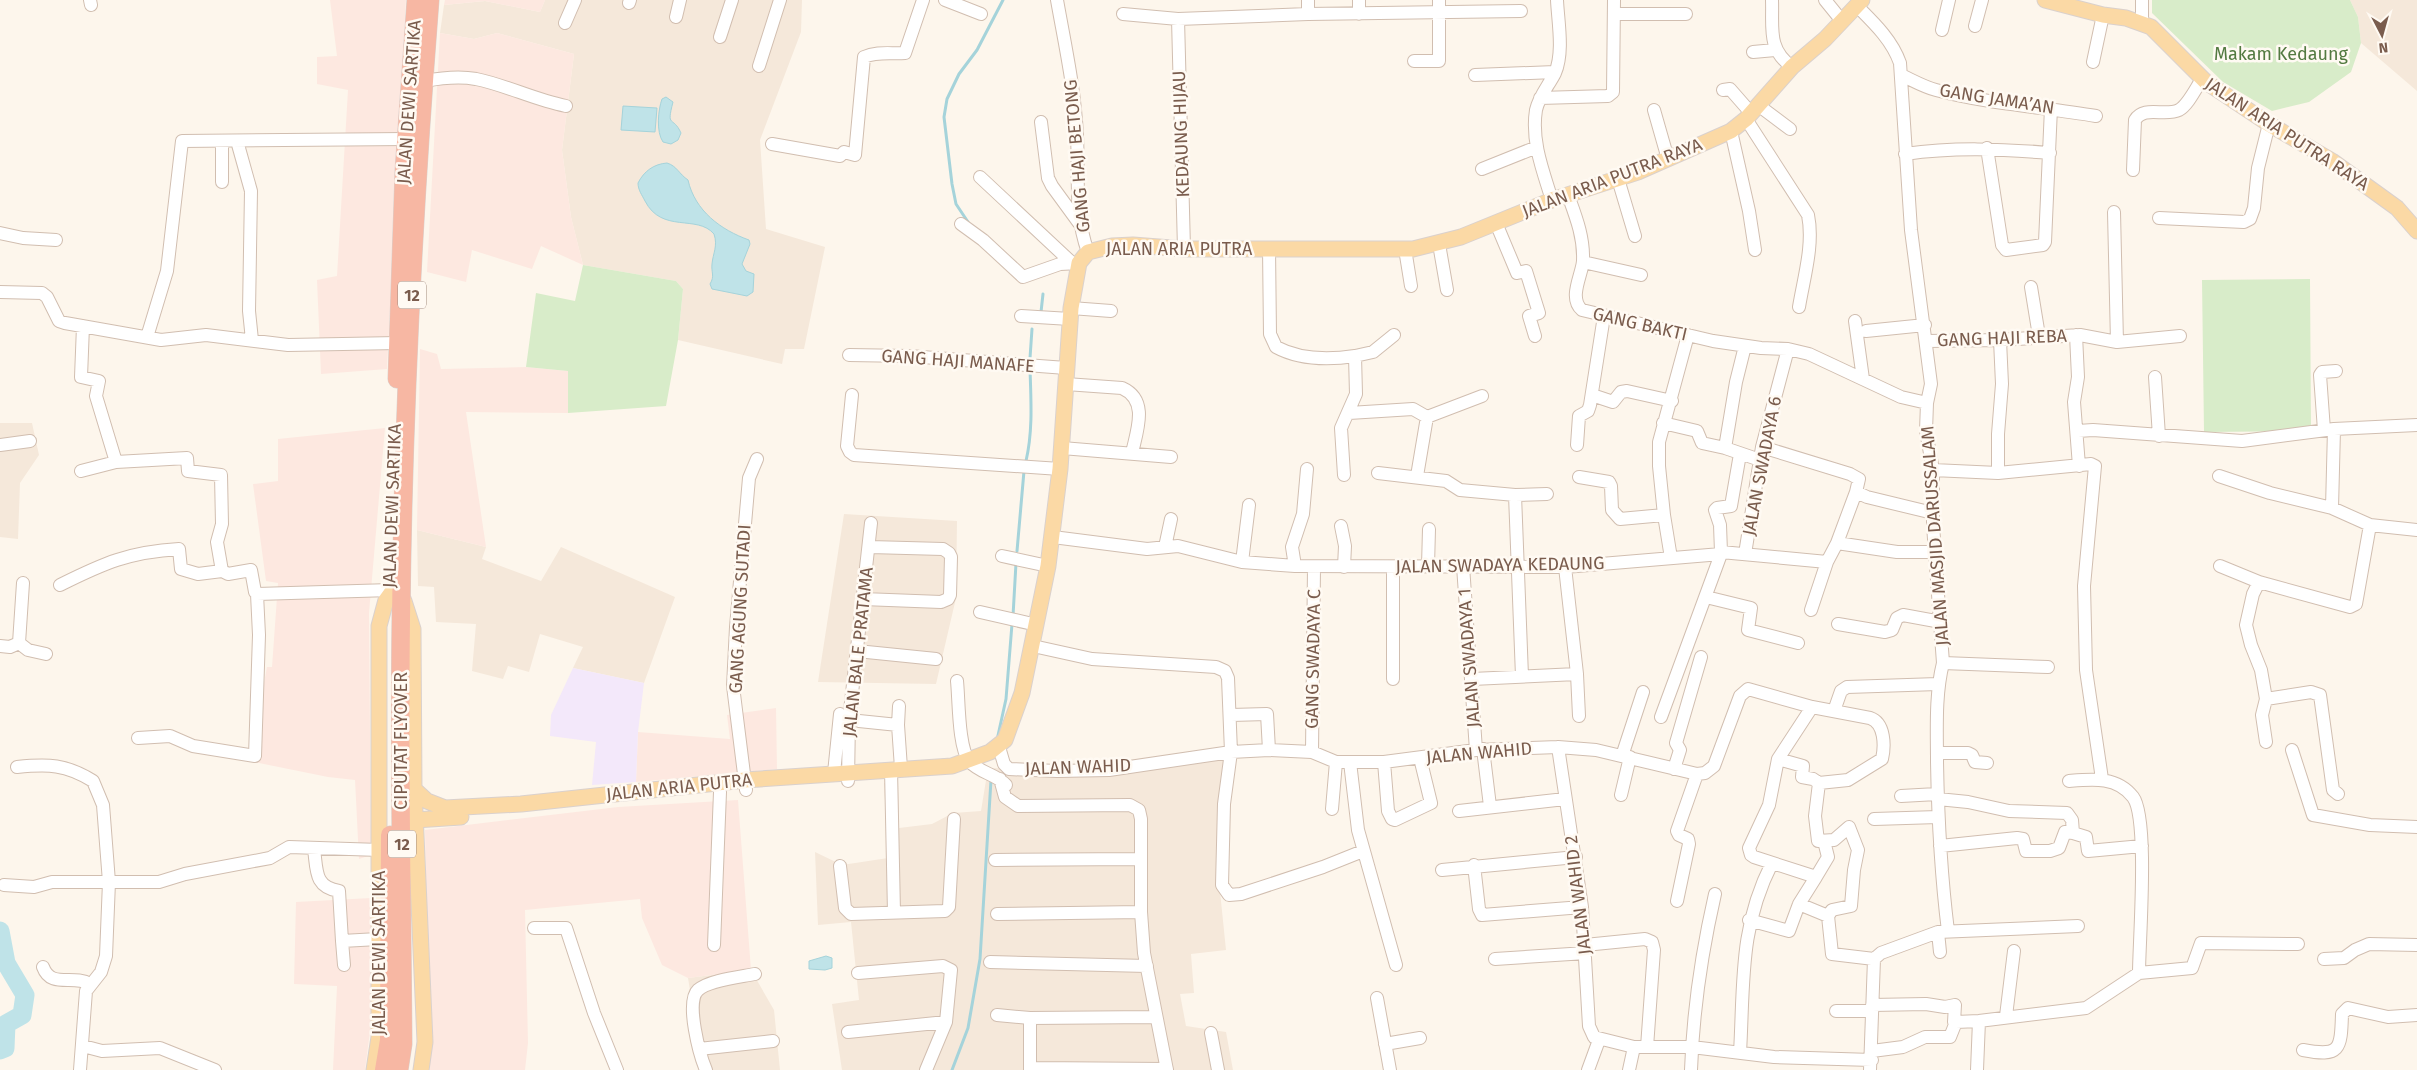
<svg xmlns="http://www.w3.org/2000/svg" width="2417" height="1070" font-family="'Fira Sans',sans-serif">
	<style>
		.residential { fill: #f5e8da }
		.commercial { fill: #fde8e0 }
		.education { fill: #f3e8fa }
		.green { fill: #d8ecc9 }
		.water { fill: #bfe3e8; stroke: #a5d3da }
		.lines { fill: none; stroke-linecap: round; stroke-linejoin: round }
		.stream { stroke: #a5d3da; stroke-width: 3 }
		.river { stroke: #bfe3e8; stroke-width: 19 }
		.minor-casing { stroke: #d1beb0; stroke-width: 14 }
		.major-casing { stroke: #dad1cd; stroke-width: 17 }
		.highway-casing { stroke: #dad1cd; stroke-width: 19 }
		.minor { stroke: #fff; stroke-width: 12 }
		.major { stroke: #fbd9a5; stroke-width: 15 }
		.highway { stroke: #f7b7a3; stroke-width: 18 }
		.labels { text-anchor: middle; stroke-width: 5; stroke-linejoin: round; paint-order: stroke }
		.shield { fill: #fffaf3; stroke: #a28b7f; stroke-width: 1 }
		.shield-label { font-size: 16px; font-weight: bold; fill: #7a5c4d }
		.park-label { font-size: 18px; fill: #537a41; stroke: #fffaf3 }
		.street-label { font-size: 18px; fill: #7a5c4d; stroke: #fffaf3 }
	</style>
	<rect width="100%" height="100%" fill="#fdf6ec"/>
	<!-- residential -->
	<path class="residential" d="M545,0h257l-1,32 -41,108 6,89 59,18 -21,102h-19l-3,15 -104,-24 5,-51 -7,-8 -93,-16 -12,-48 -9,-67 12,-96 -77,-21 -23,6 -34,-6 4,-28 41,-4 55,11z
		M2350,0h67v91l-56,-48 -3,-26z
		M0,423h32l7,32 -19,28 -2,56 -18,-2z
		M844,514l113,7 -1,77 -20,86 -118,-2z
		M417,530l69,17 -4,12 59,22 20,-34 114,50 -31,86 -71,-15 10,-21 -43,-13 -11,38 -21,-6 -5,13 -31,-8 4,-47 -40,-2 -2,-35 -16,-1z
		M1224,759l-6,113 8,78 -35,4 3,39 -14,1 6,32 40,6 7,38h-391l-10,-66 27,-4 -8,-78 -33,3 -3,-73 27,13 46,-7 -4,-75 14,-1 1,46 33,-4 21,-11 28,-2 7,-43 126,3z
		M751,970l23,40 6,60h-75l-3,-8 -14,-84z"/>
	<!-- commercial -->
	<path class="commercial" d="M330,0h76l-19,369 -66,5 -4,-94 20,-4 11,-186 -31,-6v-27l20,-1z
		M445,0h100l-5,12 -55,-11 -41,4z
		M440,33l34,6 23,-6 77,21 -12,96 9,67 12,48 -42,-19 -9,23 -60,-19 -6,32 -39,-10z
		M420,349l17,5 4,15 85,-2 42,4v42l-102,-1 20,135 -69,-17z
		M385,428l-16,185 2,242 -12,4 -4,-79 -27,-3 -79,-16 18,-94h5l6,-84 -12,-2 -13,-97 25,-3v-42z
		M776,708l1,61 -141,13 2,-50 92,7 -3,-24z
		M738,800l13,170 -63,8 -26,-13 -20,-47 -2,-19 -115,11 3,133 -3,27h-103l7,-35 -4,-205 193,-23z
		M371,898l1,118 -7,54h-32l4,-84 -43,-2 2,-82z"/>
	<!-- education -->
	<path class="education" d="M573,668l71,15 -6,49 -2,50 -44,3 4,-43 -46,-6 1,-21z"/>
	<!-- green -->
	<path class="green" d="M2152,0h198l8,17 3,26 -10,29 -42,30 -37,9 -49,-29 -71,-69z
		M583,265l93,16 7,8 -5,51 -12,66 -98,7v-42l-42,-4 10,-74 39,8z
		M2310,279l1,152 -107,1 -2,-152z"/>
	<!-- water -->
	<path class="water" d="M666,97l7,5c-7,27 0,13 8,31l-3,7 -7,4 -8,-2c-7,-10 -5,-32 -1,-43z
		M623,106l34,2 -2,24 -34,-2z
		M667,163c10,3 12,11 21,17 7,31 33,50 61,60l1,4 -8,20 4,7 8,3 -1,18 -6,4 -35,-7 -2,-5c5,-8 1,-12 2,-20 1,-11 6,-18 2,-30 -17,-20 -52,0 -69,-33 -3,-6 -7,-11 -7,-18 6,-12 16,-19 29,-20z
		M826,956l6,2v10l-7,2 -16,-1v-8z"/>
	<g class="lines">
		<!-- stream -->
		<path class="stream" d="M968,222l-12,-18 -4,-20 -8,-67 3,-18 12,-25 18,-24 26,-50
			M1041,312l2,-18
			M1030,358l2,-29
			M1026,461c7,-30 5,-61 4,-92
			M1017,551l7,-80
			M1013,616l3,-53
			M997,740l9,-41 6,-75
			M952,1070l16,-42 12,-69 11,-179"/>
		<!-- river -->
		<path class="river" d="M0,931l6,32 19,32 -3,20 -16,9 -1,24 -5,2"/>
		<defs>
			<path id="minor" d="M90,0l1,5
				M945,0l36,14
				M1057,0c8,45 18,90 20,136 2,40 -3,78 11,116
				M1308,0v14
				M1772,0c1,28 -5,49 20,67
				M1825,0l17,21
				M629,3l1,-3
				M1857,6c17,17 35,34 43,57l11,167 20,154 -4,19 -1,28 7,39v55l10,138c-8,32 -6,66 -6,99 1,57 4,113 11,169
				M1123,14l55,5 130,-5 213,-3
				M1359,14v-14
				M1615,14h71
				M676,17l4,-17
				M1178,19l6,230
				M2142,22v-22
				M565,23l10,-23
				M1975,26l7,-26
				M1942,30l7,-30
				M720,37l12,-37
				M1753,52l22,-2
				M1414,61h25v-61
				M2093,62l10,-47
				M759,66l21,-66
				M1475,75l80,-3
				M1901,75c11,5 23,12 35,15 52,14 107,17 160,26
				M425,81c16,-3 34,-5 51,-2 30,6 59,21 90,27
				M1723,90l7,-1 21,24
				M1540,98l68,-2 5,-4 1,-92
				M1758,105l32,24
				M1654,110l14,49
				M1746,119l62,96c6,29 -4,62 -9,92
				M1041,122l7,56 4,8 27,37
				M1731,131l18,80 6,39
				M222,141v41
				M237,141l14,50 -2,120 3,29
				M772,144l68,12 4,-4 11,3 9,-98c13,-6 27,-3 41,-4l18,-53
				M1987,148l15,97 4,5 37,-5 2,-3 6,-134
				M1905,154c49,-7 96,-5 145,-1
				M1482,169l55,-22
				M2133,170l2,-50c9,-15 30,-3 44,-10 9,-5 17,-22 23,-31
				M980,177l91,85
				M1618,179l17,57
				M1568,195c8,22 16,42 15,66 -1,14 -15,37 -1,49l131,31 48,7 27,1 21,5 92,43 26,6
				M1552,200c-9,-29 -21,-59 -16,-90 3,-14 13,-25 19,-37 9,-21 3,-51 2,-73
				M2114,212l3,130
				M2159,218l85,4 6,-3 4,-11 4,-40 11,-44
				M1496,223l21,50 9,-2 13,42 -10,3 6,20
				M961,224l22,16 40,37 37,-13 19,-1
				M0,233l23,5 33,2
				M1439,244l8,46
				M1269,248l1,86 6,13c24,13 52,13 79,9l1,38 -15,34 3,47
				M1405,249l6,37
				M1583,262l58,13
				M2031,287l8,49
				M0,292l42,1 5,4 12,24 6,2 96,17 45,-5 82,10 110,-2
				M1071,308l40,3
				M1021,316l49,3
				M1855,321l8,58
				M83,326l-2,51 18,4 -3,15 20,66
				M1866,331l59,-6
				M2076,335l2,42 -4,25 5,64
				M147,337l20,-66 15,-130 225,-2
				M1927,341l73,-1 80,-5 37,7 63,-6
				M849,355l60,1 157,12
				M1355,356l18,-4 21,-17
				M2155,377l4,59
				M1066,384l56,4c27,12 15,42 10,65
				M852,395l-5,51 3,6 4,3 206,14
				M1592,395l21,7 8,-10 6,-1 45,10
				M1349,413l64,-4 14,8 -10,59
				M1427,417l55,-21
				M1663,423l34,8 5,12 23,5 35,12
				M2324,430l-4,-55 2,-3 14,-1
				M2078,431l15,-1 149,11 92,-12 83,-4
				M0,445l30,-4
				M1577,445l2,-29 9,-5 2,-6 14,-89
				M1762,447l88,27 9,5 -3,13 11,5 66,16
				M1062,448l109,9
				M1725,448l11,-66 9,-36
				M1933,470l65,3 93,-9 4,2 -11,120 2,84 16,109
				M81,471l35,-9 71,-4 1,13 33,4 1,49 -5,18 5,29 6,3 23,-4 4,22 2,2 134,-4
				M1378,473l68,8 14,9 55,5 32,-1
				M1998,473v-39l4,-50 -2,-44
				M2219,476l51,17 62,15 38,17 47,5
				M1579,477l30,5 2,4 1,24 8,9 44,-4
				M1515,495l7,181
				M2332,508l2,-79
				M1341,526l4,20 -1,21
				M1053,537l94,12 31,-3 64,16 53,4 270,1 156,-13v-2l106,10
				M1837,543l19,-51
				M1165,547l6,-28
				M1721,552l-1,-27 -5,-15 2,-2 14,-2 9,-52
				M1745,554l17,-107 26,-98
				M1002,556l46,10
				M1671,558l-7,-43 -5,-49v-24l29,-107
				M1242,562l7,-57
				M1295,566l-3,-19 11,-33 4,-45
				M1428,566l1,-37
				M1463,566l13,184
				M2220,566l39,16 91,25 6,-3 14,-79
				M1565,567l12,107 2,42
				M2259,582l-6,12 -7,31 5,20 10,25 5,29 -4,16 4,27
				M60,585c44,-22 69,-33 119,-36l2,20 17,5 24,-3
				M1706,597l45,11 -3,22 50,13
				M863,599l78,3 7,-3 2,-4 1,-38 -2,-4 -6,-4 -73,-2
				M1811,610l16,-48 10,-19 60,9h37
				M980,612l57,13
				M1838,624l47,8 7,-2 5,-12 6,-3 38,7
				M19,643l4,-60
				M19,643l9,7 18,4
				M0,646l10,1 9,-4
				M1033,646l59,13 124,8 9,4 3,7 3,74 -7,52 -2,81 7,10 12,-1 82,-27 40,-16
				M857,651l79,8
				M1943,663l105,4
				M1393,679v-112
				M1472,679l105,-5
				M957,681c2,18 1,68 13,81 10,11 26,12 36,23
				M2266,699l45,-7 9,3 13,95 5,4
				M899,706l-1,19 3,43
				M1834,711l7,-20 6,-4 91,-3
				M1231,715l36,-1 2,36
				M1661,717l60,-163
				M859,721l39,4
				M138,738l32,-2 23,10 62,10 4,-121 -2,-41
				M999,747l5,17 5,5 48,2 52,-1 122,-18 38,-2 43,2 24,10h48l92,-12 82,-3 38,3 101,24 8,-1 9,-7 26,-70 8,-7 64,18 58,11c15,5 15,28 12,41l-34,21 -29,3 -6,-4 -11,-2 1,-11 -25,-7
				M1558,747l24,160 7,119 5,11 40,10h58l82,10 98,3
				M1483,749l7,57
				M2292,750l21,65 57,10 47,2
				M1312,752l2,-185
				M1937,753h31l4,2 3,7 12,1
				M1622,756l21,-64
				M1350,762l8,68 38,135
				M1384,762l4,49 4,8 3,1 36,-17 -11,-45
				M17,767c31,-3 49,-3 76,14l10,24 6,77 -3,74 -5,16 -15,19 -6,79
				M891,769l3,144
				M1674,769l6,-19 -4,-7 25,-86
				M834,773l6,-59
				M1000,779l5,18 13,9 112,-1 9,5 2,9v93l3,41 23,117
				M848,781l1,-61 22,-197
				M2069,781c23,-2 48,-5 64,16 16,21 6,145 6,176
				M1819,783l-4,33 3,25 16,-1 15,-13 9,23 -4,20 -3,36 -19,4 -4,6
				M746,790l-13,-104 3,-59 13,-149 8,-19
				M1621,795l9,-38
				M1901,796l36,-2
				M1938,799l30,3 41,9 58,2 5,7 1,13 13,4 2,14 54,-5
				M1332,809l4,-47
				M1459,811l106,-12
				M1874,819l64,-2
				M1940,846l77,-8 6,1 3,12h24l9,-3 6,-16 8,1
				M314,849c3,21 0,38 25,42l3,50 36,-2
				M995,860l145,-1
				M1474,865l5,44 3,6 100,-8
				M840,866l5,42 6,6 94,-3 4,-4 5,-88
				M1442,870l134,-13
				M1816,877l12,-20 -4,-16
				M4,885l30,2 18,-5h107l26,-8 85,-16 19,-11 91,3
				M1677,901l12,-57 -1,-5 -9,-4 -2,-4 20,-57
				M1799,904l17,-27 -62,-20 -3,-2 -2,-7 20,-43 9,-46 34,-52
				M997,914l144,-2
				M1749,920l40,11 10,-27 29,12 4,38 42,5
				M534,928h32l28,85 23,57
				M1938,932l2,20
				M342,941l2,24
				M714,945l6,-153
				M1585,945l60,-6 7,3 2,8 -7,97
				M1495,959l91,-6
				M2324,959l20,-1 11,-8 14,-6 48,1
				M990,962l157,4
				M43,967c8,22 30,7 47,17
				M858,973l85,-7 8,4 -5,52 -20,48
				M1377,998l13,72
				M1872,1005l54,-1 19,3 10,-2 -1,17
				M1836,1011h36
				M997,1015l33,3 125,-1
				M2006,1016l8,-65
				M848,1032l98,-10
				M1211,1033l7,37
				M1385,1044l35,-6
				M83,1046l19,5 58,-3 55,22
				M699,1049l74,-8
				M2303,1050c37,7 38,0 39,-36l6,-6 40,9 29,-2
				M1872,1051l31,-4 22,-10h25l6,-15 23,-1 107,-13 53,-35 53,-5 9,-25 97,1
				M1740,1053c4,-70 -1,-125 32,-190
				M1030,1068l137,1
				M706,1070c-6,-14 -21,-68 -8,-80 11,-10 42,-13 57,-16
				M1030,1070v-52
				M1588,1070l11,-30
				M1629,1070l5,-23
				M1691,1070c2,-58 11,-119 24,-176
				M1870,1070l4,-111 7,-6 57,-21 140,-6
				M1977,1070l2,-49"/>
			<path id="major" d="M2045,0l58,15 23,3 25,9 55,55 63,42 63,37 65,47 20,23
				M404,601l9,28 1,160 11,253 -4,28
				M414,789l13,12 18,7 76,-4 224,-24 207,-14 38,-14 15,-12 17,-47 26,-127 12,-97 11,-161 8,-45 9,-11 24,-6 21,-1 51,4h229l48,-12 91,-37 86,-28 93,-41 15,-12 46,-52 33,-28 37,-39
				M415,820l46,-3
				M374,1070l5,-33v-411l7,-26 5,-7"/>
			<path id="highway" d="M397,379l7,-208 12,-171
				M384,1070l5,-30 1,-205
				M399,1070l4,-26c-1,-142 -4,-284 -2,-425 2,-206 13,-414 29,-619"/>
		</defs>
		<!-- minor casing -->
		<use href="#minor" class="minor-casing"/>
		<!-- major casing -->
		<use href="#major" class="major-casing"/>
		<!-- highway casing -->
		<use href="#highway" class="highway-casing"/>
		<!-- minor -->
		<use href="#minor" class="minor"/>
		<!-- major -->
		<use href="#major" class="major"/>
		<!-- highway -->
		<use href="#highway" class="highway"/>
	</g>
	<g class="labels">
		<!-- shield labels -->
		<g class="shield">
			<rect x="398" y="281.5" width="28" height="27" rx="4"/>
			<rect x="388" y="830.5" width="28" height="27" rx="4"/>
		</g>
		<g class="shield-label">
			<text x="412" y="301">12</text>
			<text x="402" y="850">12</text>
		</g>
		<!-- park labels -->
		<g class="park-label">
			<text x="2281" y="60">Makam Kedaung</text>
		</g>
		<!-- street labels -->
		<g class="street-label">
			<text transform="translate(1997 99) rotate(9)" y="6">GANG JAMA’AN</text>
			<text transform="translate(409 102) rotate(-86)" y="6">JALAN DEWI SARTIKA</text>
			<text transform="translate(1181 134) rotate(-92)" y="6">KEDAUNG HIJAU</text>
			<text transform="translate(2287 134) rotate(33)" y="6">JALAN ARIA PUTRA RAYA</text>
			<text transform="translate(1077 156) rotate(-95)" y="6">GANG HAJI BETONG</text>
			<text transform="translate(1612 178) rotate(-21)" y="6">JALAN ARIA PUTRA RAYA</text>
			<text x="1179" y="255">JALAN ARIA PUTRA</text>
			<text transform="translate(1640 324) rotate(13)" y="6">GANG BAKTI</text>
			<text transform="translate(2002 338) rotate(-2)" y="6">GANG HAJI REBA</text>
			<text transform="translate(958 361) rotate(4)" y="6">GANG HAJI MANAFE</text>
			<text transform="translate(1762 466) rotate(-79)" y="6">JALAN SWADAYA 6</text>
			<text transform="translate(392 506) rotate(-88)" y="6">JALAN DEWI SARTIKA</text>
			<text transform="translate(1935 536) rotate(-94)" y="6">JALAN MASJID DARUSSALAM</text>
			<text transform="translate(1500 565) rotate(-1)" y="6">JALAN SWADAYA KEDAUNG</text>
			<text transform="translate(740 609) rotate(-87)" y="6">GANG AGUNG SUTADI</text>
			<text transform="translate(858 652) rotate(-84)" y="6">JALAN BALE PRATAMA</text>
			<text transform="translate(1469 658) rotate(-94)" y="6">JALAN SWADAYA 1</text>
			<text transform="translate(1313 659) rotate(-89)" y="6">GANG SWADAYA C</text>
			<text transform="translate(401 741) rotate(-90)" y="6">CIPUTAT FLYOVER</text>
			<text transform="translate(1479 753) rotate(-5)" y="6">JALAN WAHID</text>
			<text transform="translate(1078 767) rotate(-2)" y="6">JALAN WAHID</text>
			<text transform="translate(679 787) rotate(-6)" y="6">JALAN ARIA PUTRA</text>
			<text transform="translate(1578 895) rotate(-97)" y="6">JALAN WAHID 2</text>
			<text transform="translate(379 953) rotate(-90)" y="6">JALAN DEWI SARTIKA</text>
		</g>
	</g>
	<!-- north arrow -->
	<g transform="translate(2382 35) rotate(174)" stroke="#fffaf3" stroke-width="4" paint-order="stroke">
	<path d="M0-4L9 19L0 12L-9 19Z" fill="#7a5c4d"/>
	<text y="-8" font-size="14" font-weight="bold" text-anchor="middle" fill="#7a5c4d">N</text>
	</g>
</svg>
